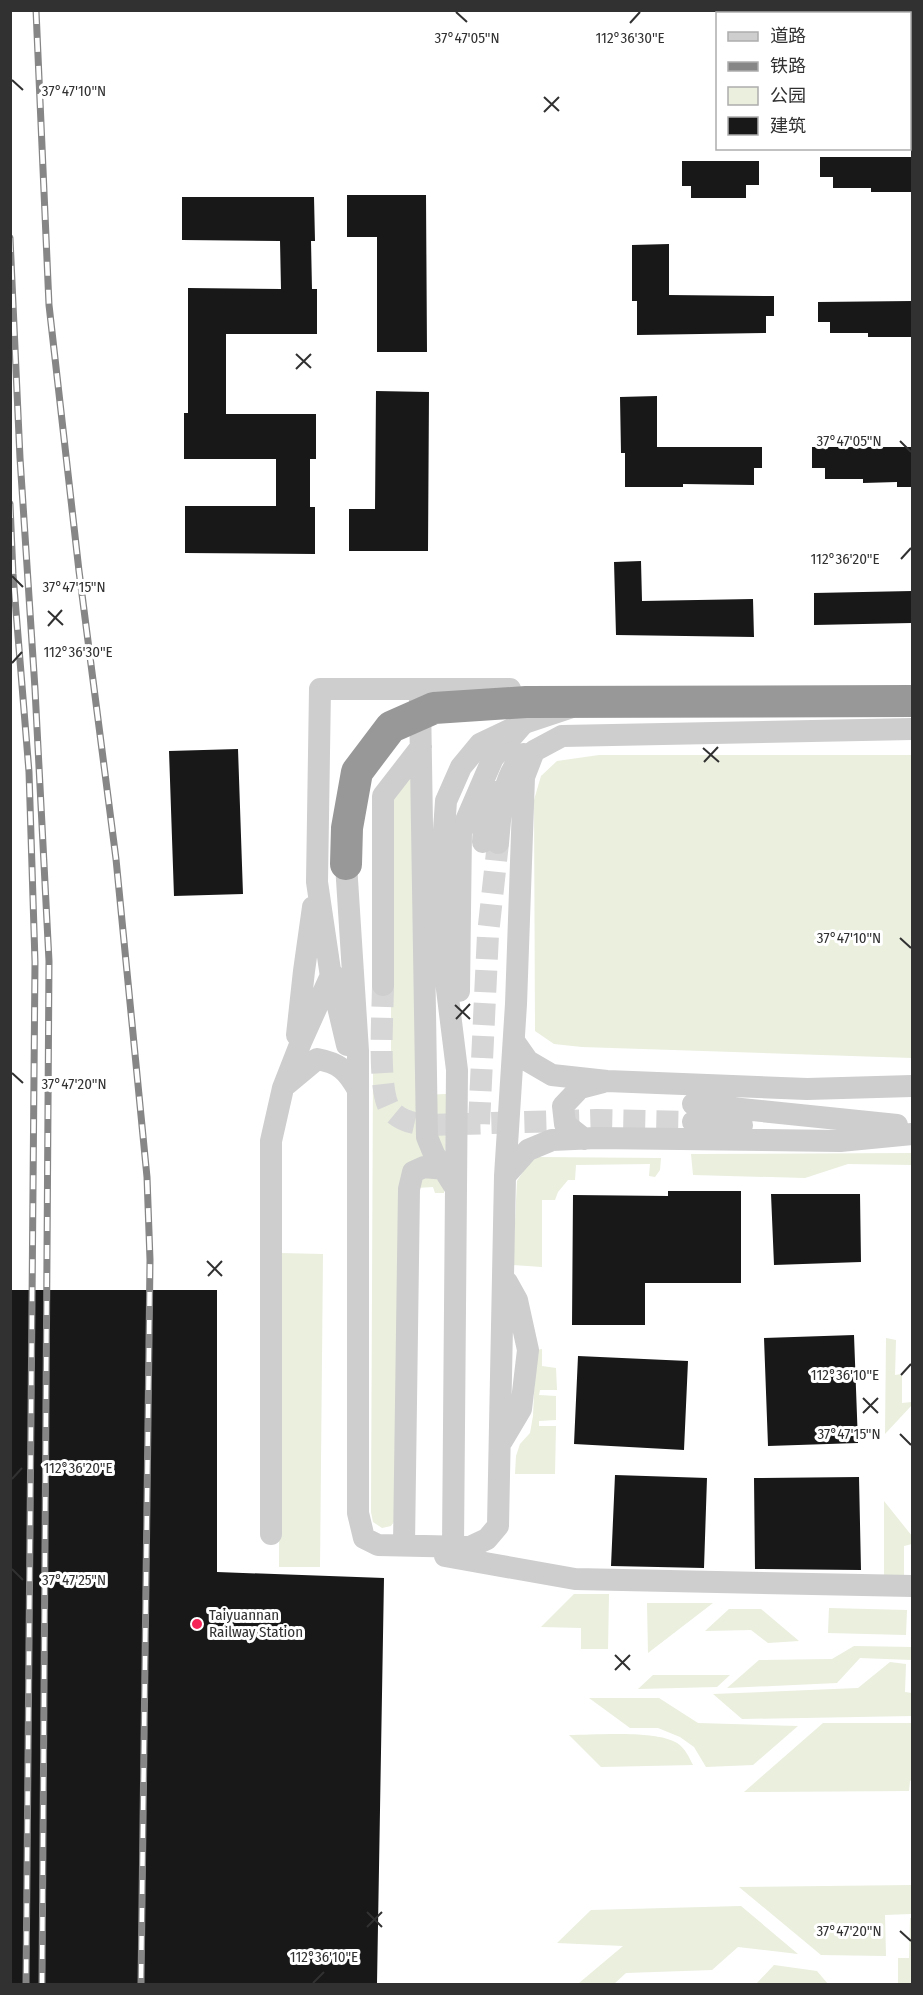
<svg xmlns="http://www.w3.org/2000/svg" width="923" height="1995" font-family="'Fira Sans Condensed','Noto Sans SC',sans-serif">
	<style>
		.green { fill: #eaefde }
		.building { fill: #181818 }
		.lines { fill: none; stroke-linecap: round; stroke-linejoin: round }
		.minor-tunnel { stroke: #d6d6d6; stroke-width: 22; stroke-dasharray: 22 11; stroke-linecap: butt }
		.minor { stroke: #cecece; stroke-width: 22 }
		.rail-casing { stroke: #868686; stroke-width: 7 }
		.rail { stroke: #fff; stroke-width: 4.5; stroke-dasharray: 14; stroke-linecap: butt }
		.minor-bridge { stroke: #cecece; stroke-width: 22 }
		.highway-bridge { stroke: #989898; stroke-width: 32 }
		.ticks { fill: none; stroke: #313131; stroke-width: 2 }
		.poi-dot { fill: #f52557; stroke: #fff; stroke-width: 2 }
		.labels { text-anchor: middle; stroke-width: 6; stroke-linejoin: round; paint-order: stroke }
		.poi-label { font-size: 15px; fill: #313131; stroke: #fff; text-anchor: start }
		.ticks-label { font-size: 15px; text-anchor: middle; fill: #313131; stroke: #fff; stroke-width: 6; stroke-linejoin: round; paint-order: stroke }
	</style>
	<rect width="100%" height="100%" fill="#fff"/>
	<!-- green -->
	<path class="green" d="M599,755h313v303l-330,-11 -28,-3 -19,-13 -1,-231 7,-24 16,-15z
		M418,763l-1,332 30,-1 -3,99h-9l-2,-6 -33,2 -4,330 -5,7 -9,2 -9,-6 -2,-10 2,-440h18v-275z
		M912,1153v12l-64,-1 -43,14 -112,-3 -2,-21z
		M536,1157l125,1 -1,12 -5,7 -6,-1 1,-12 -74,1 -1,15h-7l-10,12 -3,8h-13v67l-29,-2 4,-84 12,-19z
		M280,1253l43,1 -3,313h-41z
		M886,1338l10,2 -1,35 7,-1v29l10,-1v3l-27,29z
		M542,1349v17l14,2 1,22h-17l-1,5 17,1v24l-17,1v5h17l-1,48h-40l1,-18 4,-12 10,-11 3,-17 3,-66z
		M884,1501l28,35v8l-8,2v33h-20z
		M574,1594h35l-1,55h-27v-21l-40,-1z
		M647,1603h66l-65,50z
		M829,1608l78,2 -1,25 -78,-2z
		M729,1609h32l38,32 -31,2 -17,-13 -46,1z
		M854,1646l58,1v13l-52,-2 -23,25 -110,5 32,-28 73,-1z
		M890,1662l16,2 -1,28 7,1v23l-170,3 -29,-25 145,-6z
		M653,1675h77l-13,12 -79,2z
		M589,1698h70l39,25 100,3 -45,39 -47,2 -12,-20 -14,-10 -22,-9h-28z
		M823,1723h89v57l-2,1 -1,10 -165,1z
		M569,1735c26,0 87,-5 108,8 8,5 12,14 16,22l-92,2z
		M912,1885l-1,29 -26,1 1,41 -65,-1 -82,-68z
		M741,1906l57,48 -60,-7 -26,23 -86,3 -12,11 -35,-1 44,-37 -66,-3 34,-33z
		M910,1918h2v66h-14v-26h11z
		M774,1965l43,6 11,13h6h-78z"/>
	<!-- building -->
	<path class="building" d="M820,157h92v35h-41v-4h-38v-11h-13z
		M682,161h77v24h-13v13h-55v-12h-9z
		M347,195h79l1,157h-50v-115h-30z
		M182,197h132l1,44h-4l1,48h5v45h-91v80h90v45h-6v48h5v47l-130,-1v-47h91v-47h-92v-46h4v-125l93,1 -1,-48 -98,-1z
		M669,244v51l105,1v20h-8v17l-129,2v-34h-5v-56z
		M912,301v36h-44v-4h-38v-11h-12v-20z
		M376,391l53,1 -1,159h-79v-42h26z
		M657,396v51h105v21h-8v17l-71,-1v3h-58v-34h-4l-1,-56z
		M812,447h100v40h-15v-5l-34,1v-4h-38v-11h-13z
		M641,561l1,40 111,-2 1,38 -138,-2 -2,-73z
		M912,591v32l-98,2v-32z
		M238,749l5,145 -69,2 -5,-145z
		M668,1191h73v92h-96v42h-73l1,-130 95,1z
		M771,1194h89l1,68 -87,3z
		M10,1290h207v282l167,6 -7,406h-367z
		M854,1335l4,108 -90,3 -4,-108z
		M578,1356l110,5 -4,89 -110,-6z
		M615,1475l92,3 -3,90 -93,-2z
		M859,1477l2,93 -106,-1 -1,-91z"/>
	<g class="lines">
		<!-- minor-tunnel -->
		<path class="minor-tunnel" d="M383,985c0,25 -6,106 7,124 8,11 24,15 37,16l169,-5 97,2
			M479,1124l9,-190 10,-91"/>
		<!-- minor -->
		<path class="minor" d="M420,700l7,437 7,17 22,35
			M483,842l2,-32 6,-19
			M498,843c3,-31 3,-65 26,-89
			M346,864l12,187v462l6,25 14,7 92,2 17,-8 11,-13 7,-350 23,-26 24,-10 44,-2 244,3 72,-7
			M438,917l19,153 -4,476
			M383,985v-189l38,-49
			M459,991l2,-159 32,-74 30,-34
			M297,1035l7,-64 9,-64
			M514,1041l14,20 24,14 55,6 200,8 105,-3
			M347,1045l-16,-68 -14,-95 3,-193h190
			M287,1084l30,-25c22,4 30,11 41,31
			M693,1104l204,21
			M693,1122l49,3
			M584,1139l-19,-15 -2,-18 17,-18 23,-6
			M505,1176l11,-172 8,-227 10,-26 28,-15 350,-7
			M502,1441l19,-32 7,-59 -11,-50 -10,-18
			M271,1534v-393l12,-53 18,-46 31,-69
			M404,1545l5,-356 4,-17 11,-5 21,2
			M445,1556l130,23 337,7"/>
		<defs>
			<path id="rail" d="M36,10l13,295 30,266 37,288 31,318 3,83 -9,724
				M10,238l10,220 15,231 14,272 -7,1023
				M10,504l3,70 16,198 6,190 -9,1022"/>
		</defs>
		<!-- rail casing -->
		<use href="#rail" class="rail-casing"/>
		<!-- rail -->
		<use href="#rail" class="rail"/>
		<!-- minor-bridge -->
		<path class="minor-bridge" d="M438,917l8,-116 15,-34 19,-23 44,-21 45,-15"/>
		<!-- highway-bridge -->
		<path class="highway-bridge" d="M346,864l1,-36 10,-56 34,-45 43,-19 92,-6 386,-1"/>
	</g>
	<!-- ticks -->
	<path class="ticks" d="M456,12l11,10M630,23l10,-11M12,80l11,10M544,97l15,14M544,112l15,-15M296,354l15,14M296,369l15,-15M900,441l11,11M901,559l10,-11M12,576l11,11M48,611l15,14M48,626l14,-16M12,663l10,-11M703,748l16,14M704,762l14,-15M900,938l11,10M455,1005l15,14M456,1019l14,-15M12,1073l11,10M207,1261l15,15M208,1276l14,-15M901,1375l10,-11M863,1398l15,15M863,1413l15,-15M900,1434l11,11M12,1479l10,-11M12,1569l11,11M615,1655l15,15M615,1670l15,-15M367,1912l15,15M367,1927l15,-15M900,1931l11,10M313,1983l11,-11"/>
	<!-- markers -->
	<circle class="poi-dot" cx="197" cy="1624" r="6"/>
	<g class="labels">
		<!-- poi labels -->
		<g class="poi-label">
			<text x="209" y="1620">Taiyuannan<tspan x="209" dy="17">Railway Station</tspan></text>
		</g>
	</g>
	<g class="ticks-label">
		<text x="467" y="43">37°47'05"N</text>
		<text x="630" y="43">112°36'30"E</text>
		<text x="74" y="96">37°47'10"N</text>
		<text x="849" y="446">37°47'05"N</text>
		<text x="845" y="564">112°36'20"E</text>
		<text x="74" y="592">37°47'15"N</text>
		<text x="78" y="657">112°36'30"E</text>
		<text x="849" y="943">37°47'10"N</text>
		<text x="74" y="1089">37°47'20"N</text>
		<text x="845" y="1380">112°36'10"E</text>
		<text x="849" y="1439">37°47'15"N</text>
		<text x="78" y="1473">112°36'20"E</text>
		<text x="74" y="1585">37°47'25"N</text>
		<text x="849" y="1936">37°47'20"N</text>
		<text x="324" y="1962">112°36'10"E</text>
	</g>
	<!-- border -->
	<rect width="923" height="1995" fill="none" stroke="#313131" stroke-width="24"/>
	<!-- legend -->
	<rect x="716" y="12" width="195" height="138" fill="#ffffff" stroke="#adadad" stroke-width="1.5"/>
	<rect x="728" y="32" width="30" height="9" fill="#cecece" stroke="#adadad" stroke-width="1.5"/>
	<text x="770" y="42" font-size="18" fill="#313131">道路</text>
	<rect x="728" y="62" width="30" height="9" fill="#868686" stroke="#adadad" stroke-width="1.5"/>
	<text x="770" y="72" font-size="18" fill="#313131">铁路</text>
	<rect x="728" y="87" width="30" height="18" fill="#eaefde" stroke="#adadad" stroke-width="1.5"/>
	<text x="770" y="102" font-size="18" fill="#313131">公园</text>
	<rect x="728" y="117" width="30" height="18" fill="#181818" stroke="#adadad" stroke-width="1.5"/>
	<text x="770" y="132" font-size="18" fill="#313131">建筑</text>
</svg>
